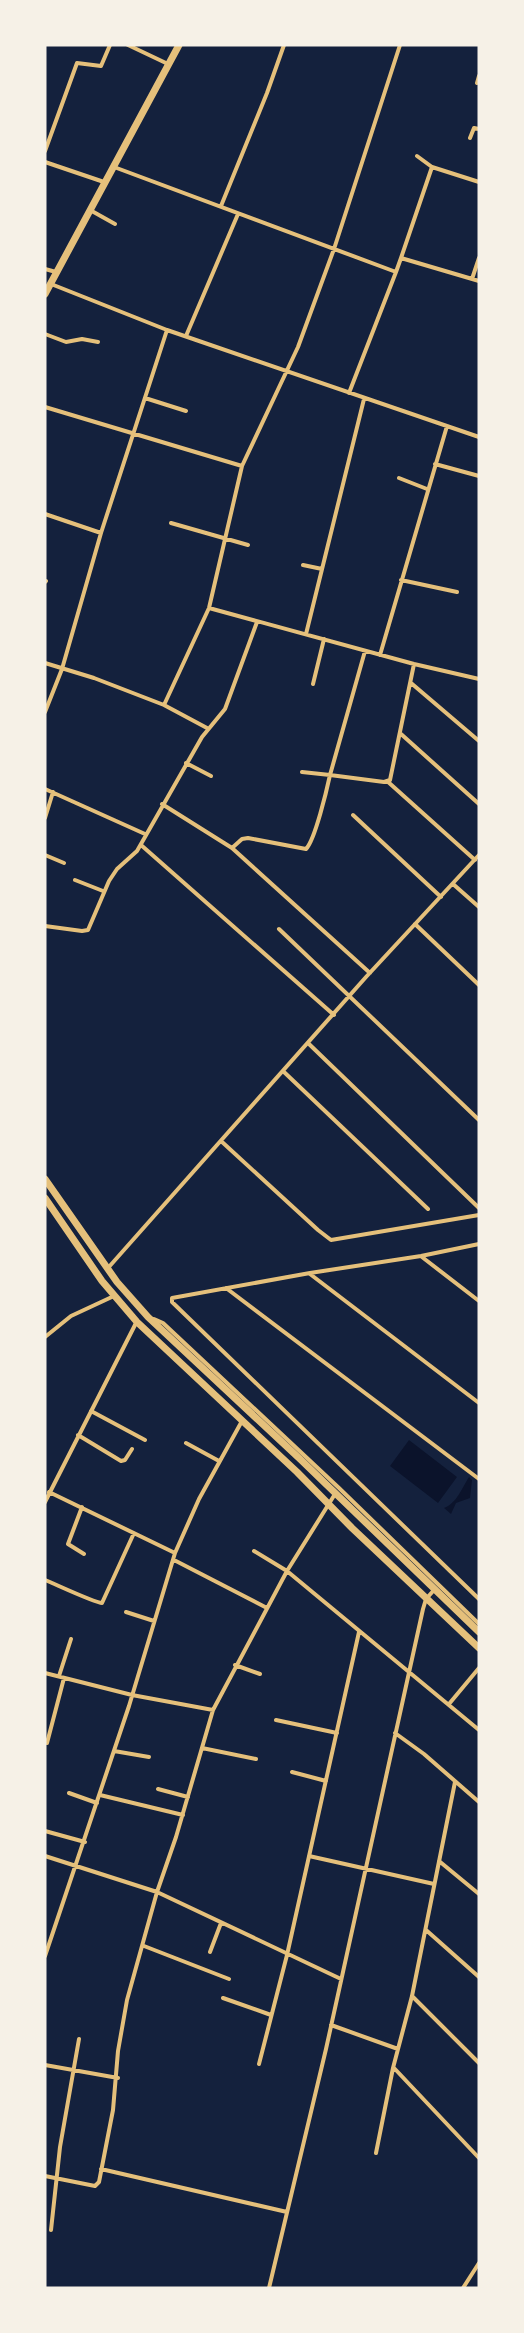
<svg xmlns="http://www.w3.org/2000/svg" width="524" height="2333" font-family="Signika,sans-serif">
	<style>
		.water { fill: #0b132b }
		.lines { fill: none; stroke-linecap: round; stroke-linejoin: round }
		.minor { stroke: #e5c07b; stroke-width: 4 }
		.primary { stroke: #e5c07b; stroke-width: 7 }
		.trunk { stroke: #e5c07b; stroke-width: 7 }
	</style>
	<rect width="100%" height="100%" fill="#14213d"/>
	<!-- water -->
	<path class="water" d="M409,1440l48,37 -19,26 -48,-37z
		M469,1477l3,3 -2,18 -14,5 -5,11 -7,-6c13,-5 18,-20 25,-31z"/>
	<g class="lines">
		<!-- minor -->
		<path class="minor" d="M128,45l40,19
			M477,83l2,-7
			M470,138l4,-10 5,1
			M45,151l32,-88 24,3 9,-21
			M417,156l15,11
			M45,162l59,20
			M114,167l282,105 5,-14 78,23
			M221,206l46,-113 17,-48
			M90,210l25,14
			M401,258l31,-91 47,15
			M45,269l11,3
			M472,279l7,-21
			M51,284l116,46 312,107
			M45,334l21,8 16,-3 16,3
			M186,336l52,-122
			M349,393l47,-121
			M145,398l41,13
			M45,407l197,59 -33,142 -45,97 -70,-27 -49,-15
			M435,464l44,12
			M242,466l56,-119 36,-98 66,-204
			M399,478l28,11
			M45,514l56,19
			M171,523l77,22
			M303,565l19,4
			M401,580l56,12
			M45,582l1,-1
			M209,608l205,56 65,15
			M306,634l58,-235
			M380,655l67,-229
			M411,683l68,58
			M313,684l11,-45
			M164,705l43,23
			M45,712l17,-43 39,-136 66,-203
			M401,734l78,70
			M186,763l25,13
			M302,772l28,3 35,-124
			M387,781l88,79
			M45,789l100,45
			M162,804l70,44 138,125
			M353,815l88,82
			M45,818l8,-26
			M141,845l193,170
			M232,848l10,-9 6,-1 58,11c9,-9 21,-60 24,-74l54,7 6,-2 24,-116
			M45,855l19,8
			M75,880l28,11
			M453,884l26,23
			M415,924l64,61
			M45,926l37,5 6,-1 21,-49 8,-12 20,-18 65,-114 23,-28 32,-87
			M279,929l200,191
			M309,1044l170,164
			M284,1072l144,137
			M221,1141l97,89 13,10 148,-25
			M479,1244l-58,12 -111,17 -138,25v4l307,297
			M422,1257l57,44
			M108,1268l258,-291 113,-122
			M310,1274l169,129
			M226,1288l253,191
			M154,1319l9,4 176,165 140,136
			M45,1337l26,-21 43,-20
			M91,1411l54,29
			M78,1435l43,26 4,-1 7,-11
			M186,1443l33,18
			M49,1492l126,61
			M45,1502l91,-179
			M82,1507l-14,37 16,10
			M254,1551l33,20 192,159
			M174,1560l93,48
			M45,1580c10,4 50,23 57,23l32,-70
			M126,1612l28,9
			M235,1665l25,9
			M45,1673l87,22 81,15
			M59,1676l12,-37
			M449,1704l30,-36
			M276,1720l61,13
			M395,1733l29,21 55,48
			M47,1743l17,-65
			M202,1748l54,11
			M114,1751l35,6
			M292,1772l34,9
			M158,1789l30,8
			M69,1793l28,10
			M100,1795l83,20
			M45,1831l40,11
			M45,1856l112,36 184,87
			M309,1856l125,28
			M439,1861l40,33
			M426,1930l53,47
			M144,1946l85,33
			M210,1952l11,-29
			M45,1956l84,-250 46,-153 24,-54 43,-78
			M412,1996l67,67
			M223,1998l48,17
			M331,2025l67,24
			M259,2064l28,-109 72,-323
			M45,2065l73,13
			M394,2068l85,90
			M376,2153l17,-85 19,-72 43,-214
			M101,2169l186,43
			M45,2176l50,10 4,-4 14,-72 5,-59 9,-51 30,-108 19,-55 37,-127 74,-139 48,-77
			M51,2230l9,-83 19,-108
			M269,2288l57,-239 97,-440 3,-10 8,-9
			M463,2288l16,-25"/>
		<!-- primary -->
		<path class="primary" d="M45,294l134,-249"/>
		<!-- trunk -->
		<path class="trunk" d="M45,1179l72,103 31,35 152,142 179,173
			M45,1198l57,83 35,41 160,150 55,56 127,120"/>
	</g>
	<!-- border -->
	<rect width="524" height="2333" fill="none" stroke="#f6f1e7" stroke-width="93"/>
</svg>
